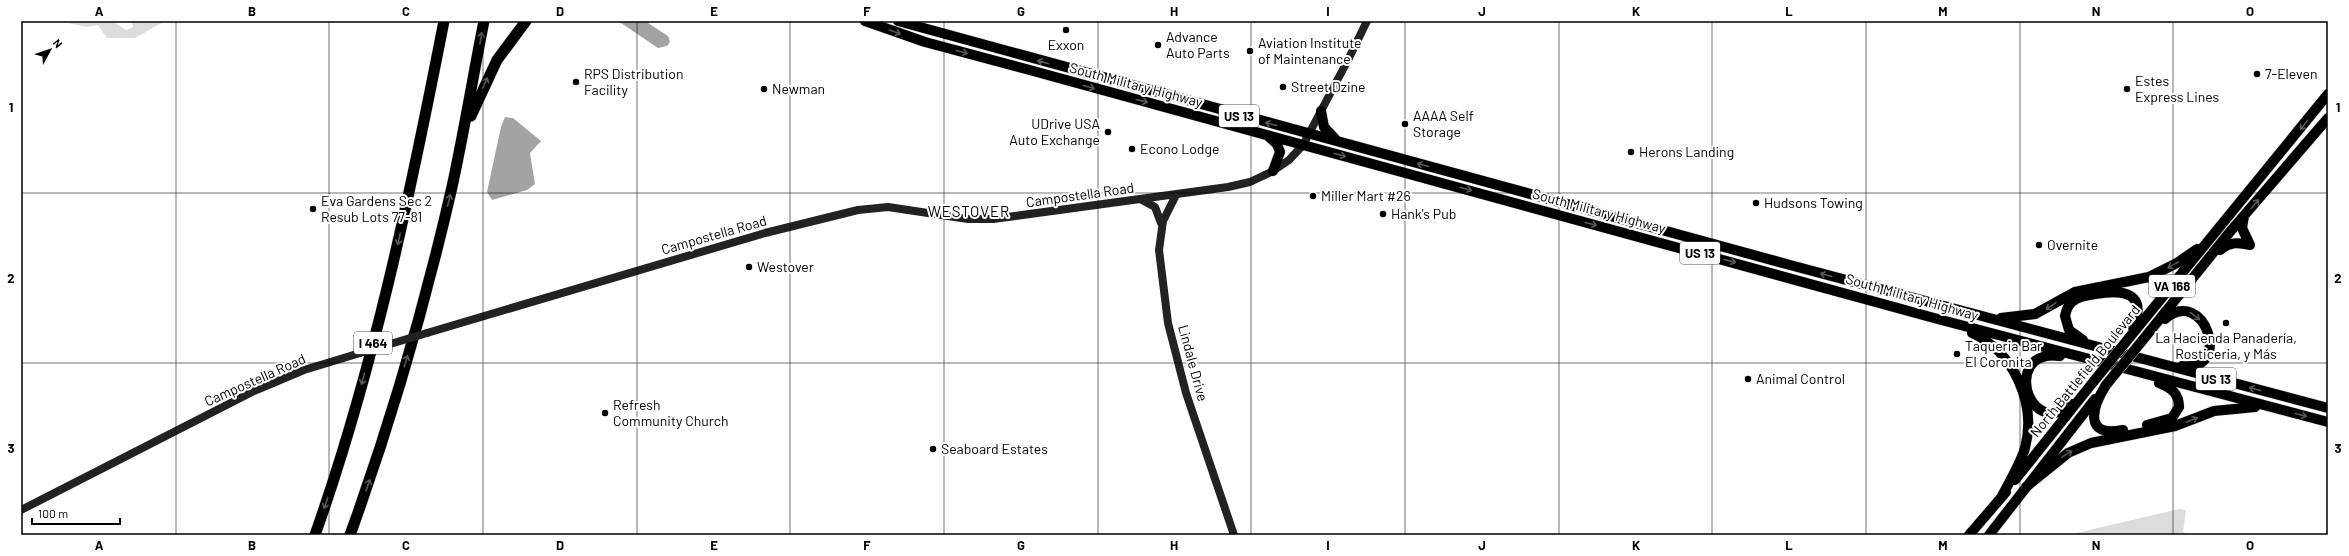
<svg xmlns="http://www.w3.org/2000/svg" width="2349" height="556" font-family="Barlow,sans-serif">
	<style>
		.green { fill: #dcdcdc }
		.water { fill: #a3a3a3 }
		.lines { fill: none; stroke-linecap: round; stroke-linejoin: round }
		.primary-casing { stroke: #dbdbdb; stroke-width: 11 }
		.highway-casing { stroke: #dbdbdb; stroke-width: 12 }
		.secondary { stroke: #222; stroke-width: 8 }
		.primary { stroke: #000; stroke-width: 10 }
		.highway { stroke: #000; stroke-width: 11 }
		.primary-bridge-casing { stroke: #dbdbdb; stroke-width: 11; stroke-linecap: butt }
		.secondary-bridge { stroke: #222; stroke-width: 8 }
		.primary-bridge { stroke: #000; stroke-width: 10 }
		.oneway { stroke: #595959 }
		.grid { fill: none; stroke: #000; stroke-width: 1; stroke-opacity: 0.55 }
		.poi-dot { fill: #000; stroke: #fff; stroke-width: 1.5 }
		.labels { text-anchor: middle; stroke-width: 4; stroke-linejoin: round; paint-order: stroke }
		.shield { fill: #fff; stroke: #4c4c4c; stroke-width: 1 }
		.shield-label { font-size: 13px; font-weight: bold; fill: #000 }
		.poi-label { font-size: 14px; fill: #000; stroke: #fff; text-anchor: start }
		.street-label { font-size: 14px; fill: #000; stroke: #fff }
		.neighbourhood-label { font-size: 15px; letter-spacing: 1px; fill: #000; stroke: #fff }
		.neatline { fill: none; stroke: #000; stroke-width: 1.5 }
		.grid-label { font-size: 13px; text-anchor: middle; font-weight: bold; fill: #000 }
	</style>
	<rect width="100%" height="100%" fill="#fff"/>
	<!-- green -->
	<path class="green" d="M58,21h54l14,9 7,-3 -1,-6h33l-30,17h-28l-9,-13 -11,2z
		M2179,509l7,1 -3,22 10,3h-125z"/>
	<!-- water -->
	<path class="water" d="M618,21h27l23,15 2,6 -3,4 -9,2z
		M505,117l8,1 28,23 -11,12 5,31 -8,6 -35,10 -5,-8 14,-65z"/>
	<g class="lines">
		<defs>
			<path id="primary" d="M865,21l60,21 101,27 908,249 394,104
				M898,21l892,244 538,143
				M1321,111l3,16 13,14
				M1268,136l9,8 3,8 -7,19
				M2244,216l-2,12 8,17
				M2220,250c10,-8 18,-8 30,-5
				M2001,318l34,-4 40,-22 74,-15 28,-14 20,-14
				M2165,319c39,-34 69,53 17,47
				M1972,333c41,18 65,70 53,115 -5,17 -16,34 -24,50
				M2129,338l199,-244
				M2083,340l-14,-10 -4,-14c1,-5 3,-11 7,-14 6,-6 16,-7 23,-8 29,-5 53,-1 38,34
				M2142,341l87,-108 99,-115
				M2060,356c-47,-7 -40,54 -10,57 9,1 16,-5 22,-9
				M2106,385c-14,22 -23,53 17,45
				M2147,425l25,-7 7,-11c0,-14 -8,-19 -20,-24
				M2015,480l79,-99
				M2026,487l42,-34 23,-10 84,-17 39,-15 41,-4
				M1969,535l37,-43
				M1989,535l106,-136"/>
			<path id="highway" d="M471,116l26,-56 29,-39
				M315,535c59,-167 95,-340 129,-514
				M350,535c41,-113 75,-230 102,-348 12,-55 21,-111 32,-166"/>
		</defs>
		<!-- primary casing -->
		<use href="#primary" class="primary-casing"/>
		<!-- highway casing -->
		<use href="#highway" class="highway-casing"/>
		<!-- secondary -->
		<path class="secondary" d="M1176,195l-13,26 -4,29 9,73 18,70 48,142
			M1142,200l13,7 6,16
			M427,333l338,-100 93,-23 30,-3 80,12h25l235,-32 22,-5 23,-11 16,-11 14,-15 46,-87 18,-37
			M21,510l233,-119 50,-21 56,-17"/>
		<!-- primary -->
		<use href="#primary" class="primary"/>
		<!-- highway -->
		<use href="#highway" class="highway"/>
		<defs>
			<path id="primary-bridge" d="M2094,381l35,-43
				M2106,385l36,-44"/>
		</defs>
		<!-- primary-bridge casing -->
		<use href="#primary-bridge" class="primary-bridge-casing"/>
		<!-- secondary-bridge -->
		<path class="secondary-bridge" d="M360,353l67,-20"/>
		<!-- primary-bridge -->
		<use href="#primary-bridge" class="primary-bridge"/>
	</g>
	<!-- one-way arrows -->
	<defs><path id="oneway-shaft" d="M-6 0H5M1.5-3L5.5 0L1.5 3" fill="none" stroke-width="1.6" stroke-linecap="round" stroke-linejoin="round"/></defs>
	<g class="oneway">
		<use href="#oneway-shaft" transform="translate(895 32) rotate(20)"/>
		<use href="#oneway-shaft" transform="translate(481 38) rotate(-79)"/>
		<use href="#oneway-shaft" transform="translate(962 52) rotate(15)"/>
		<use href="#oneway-shaft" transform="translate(1043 62) rotate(-164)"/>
		<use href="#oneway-shaft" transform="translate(485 83) rotate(-65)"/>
		<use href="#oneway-shaft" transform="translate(1089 87) rotate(15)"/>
		<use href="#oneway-shaft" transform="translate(1142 101) rotate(15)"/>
		<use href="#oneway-shaft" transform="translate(1271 124) rotate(-165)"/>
		<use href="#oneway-shaft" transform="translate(2304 125) rotate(128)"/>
		<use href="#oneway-shaft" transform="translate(1340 155) rotate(15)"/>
		<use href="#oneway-shaft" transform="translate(1423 165) rotate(-165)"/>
		<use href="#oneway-shaft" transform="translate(1466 189) rotate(15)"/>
		<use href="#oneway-shaft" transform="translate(449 200) rotate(-77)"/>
		<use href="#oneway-shaft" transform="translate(2255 204) rotate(-49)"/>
		<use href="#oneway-shaft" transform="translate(1591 224) rotate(15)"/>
		<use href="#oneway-shaft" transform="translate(399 239) rotate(102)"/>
		<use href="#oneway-shaft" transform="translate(1730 261) rotate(15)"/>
		<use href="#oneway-shaft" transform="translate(2173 265) rotate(151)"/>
		<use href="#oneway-shaft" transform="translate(1826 275) rotate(-165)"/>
		<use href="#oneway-shaft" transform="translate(2051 306) rotate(145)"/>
		<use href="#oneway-shaft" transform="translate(2195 316) rotate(38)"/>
		<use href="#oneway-shaft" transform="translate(406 361) rotate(-74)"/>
		<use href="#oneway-shaft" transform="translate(363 379) rotate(105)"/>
		<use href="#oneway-shaft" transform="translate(2255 389) rotate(-165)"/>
		<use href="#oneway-shaft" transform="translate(2301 415) rotate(14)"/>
		<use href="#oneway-shaft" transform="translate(2192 420) rotate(-23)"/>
		<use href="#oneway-shaft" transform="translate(2067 454) rotate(-31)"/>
		<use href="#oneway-shaft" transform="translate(368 485) rotate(-71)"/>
		<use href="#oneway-shaft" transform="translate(326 503) rotate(108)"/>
	</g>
	<!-- grid -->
	<path class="grid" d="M176,21v514M329,21v514M483,21v514M637,21v514M790,21v514M944,21v514M1098,21v514M1251,21v514M1405,21v514M1559,21v514M1712,21v514M1866,21v514M2020,21v514M2173,21v514M21,193h2307M21,363h2307"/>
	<!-- markers -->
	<g class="poi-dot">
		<circle cx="1066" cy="30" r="4"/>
		<circle cx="1158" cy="45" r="4"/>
		<circle cx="1250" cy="51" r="4"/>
		<circle cx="2257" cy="74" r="4"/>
		<circle cx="576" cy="82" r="4"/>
		<circle cx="1283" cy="87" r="4"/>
		<circle cx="764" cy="89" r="4"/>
		<circle cx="2127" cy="89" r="4"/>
		<circle cx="1405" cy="124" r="4"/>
		<circle cx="1108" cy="132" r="4"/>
		<circle cx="1132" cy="149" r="4"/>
		<circle cx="1631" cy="152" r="4"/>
		<circle cx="1313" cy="196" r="4"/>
		<circle cx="1756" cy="203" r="4"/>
		<circle cx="313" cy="209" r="4"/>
		<circle cx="1383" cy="214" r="4"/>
		<circle cx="2039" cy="245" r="4"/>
		<circle cx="749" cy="267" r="4"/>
		<circle cx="2226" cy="323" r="4"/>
		<circle cx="1957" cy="354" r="4"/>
		<circle cx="1748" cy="379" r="4"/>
		<circle cx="605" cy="413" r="4"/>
		<circle cx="933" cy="449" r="4"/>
	</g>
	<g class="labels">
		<!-- shield labels -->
		<g class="shield">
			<rect x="1219" y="105" width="40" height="22" rx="3"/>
			<rect x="1680" y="242" width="40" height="22" rx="3"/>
			<rect x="2149" y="275" width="46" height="22" rx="3"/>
			<rect x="354" y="332" width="38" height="22" rx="3"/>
			<rect x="2196" y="368" width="40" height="22" rx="3"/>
		</g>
		<g class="shield-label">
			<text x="1239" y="121">US 13</text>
			<text x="1700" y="258">US 13</text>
			<text x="2172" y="291">VA 168</text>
			<text x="373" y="348">I 464</text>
			<text x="2216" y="384">US 13</text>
		</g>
		<!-- poi labels -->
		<g class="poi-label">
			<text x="1166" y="42">Advance<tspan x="1166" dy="16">Auto Parts</tspan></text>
			<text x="1258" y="48">Aviation Institute<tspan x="1258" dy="16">of Maintenance</tspan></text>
			<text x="1066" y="50" text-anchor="middle">Exxon</text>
			<text x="584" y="79">RPS Distribution<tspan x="584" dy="16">Facility</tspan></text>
			<text x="2265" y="79">7-Eleven</text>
			<text x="2135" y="86">Estes<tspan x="2135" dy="16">Express Lines</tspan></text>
			<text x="1291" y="92">Street Dzine</text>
			<text x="772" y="94">Newman</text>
			<text x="1413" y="121">AAAA Self<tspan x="1413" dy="16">Storage</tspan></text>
			<text x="1100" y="129" text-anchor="end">UDrive USA<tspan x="1100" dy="16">Auto Exchange</tspan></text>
			<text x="1140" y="154">Econo Lodge</text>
			<text x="1639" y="157">Herons Landing</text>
			<text x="1321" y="201">Miller Mart #26</text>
			<text x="321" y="206">Eva Gardens Sec 2<tspan x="321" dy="16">Resub Lots 77-81</tspan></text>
			<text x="1764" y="208">Hudsons Towing</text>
			<text x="1391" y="219">Hank's Pub</text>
			<text x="2047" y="250">Overnite</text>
			<text x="757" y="272">Westover</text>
			<text x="2226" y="343" text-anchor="middle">La Hacienda Panadería,<tspan x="2226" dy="16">Rosticeria, y Más</tspan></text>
			<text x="1965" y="351">Taqueria Bar<tspan x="1965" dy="16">El Coronita</tspan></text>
			<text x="1756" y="384">Animal Control</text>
			<text x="613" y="410">Refresh<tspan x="613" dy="16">Community Church</tspan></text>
			<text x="941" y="454">Seaboard Estates</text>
		</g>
		<!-- street labels -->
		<g class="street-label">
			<text transform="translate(1136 85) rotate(15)" y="5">South Military Highway</text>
			<text transform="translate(1080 195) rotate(-8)" y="5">Campostella Road</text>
			<text transform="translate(1599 211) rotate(15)" y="5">South Military Highway</text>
			<text transform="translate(714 235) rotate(-16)" y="5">Campostella Road</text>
			<text transform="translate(1912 297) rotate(16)" y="5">South Military Highway</text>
			<text transform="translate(1193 363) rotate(75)" y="5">Lindale Drive</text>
			<text transform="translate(2085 371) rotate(-51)" y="5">North Battlefield Boulevard</text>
			<text transform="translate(255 380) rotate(-24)" y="5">Campostella Road</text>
		</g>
		<!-- neighbourhood labels -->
		<g class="neighbourhood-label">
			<text x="969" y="217">WESTOVER</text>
		</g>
	</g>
	<!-- border -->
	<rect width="2349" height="556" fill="none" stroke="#ffffff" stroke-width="44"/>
	<!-- north arrow -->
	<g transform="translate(50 50) rotate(50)" stroke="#ffffff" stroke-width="3" paint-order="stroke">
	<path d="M0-3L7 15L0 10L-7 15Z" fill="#000000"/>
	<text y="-6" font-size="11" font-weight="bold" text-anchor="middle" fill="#000000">N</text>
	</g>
	<!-- scale -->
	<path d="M32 518v6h88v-6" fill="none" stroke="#000000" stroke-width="2"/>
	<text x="38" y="518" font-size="12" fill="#000000" stroke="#ffffff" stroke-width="3" paint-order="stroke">100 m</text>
	<rect x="22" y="22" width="2305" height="512" class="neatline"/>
	<g class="grid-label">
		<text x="99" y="16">A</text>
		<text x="252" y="16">B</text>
		<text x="406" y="16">C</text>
		<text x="560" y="16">D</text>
		<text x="714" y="16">E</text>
		<text x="867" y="16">F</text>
		<text x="1021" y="16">G</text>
		<text x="1174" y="16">H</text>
		<text x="1328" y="16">I</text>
		<text x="1482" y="16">J</text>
		<text x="1636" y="16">K</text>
		<text x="1789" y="16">L</text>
		<text x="1943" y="16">M</text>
		<text x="2096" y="16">N</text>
		<text x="2250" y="16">O</text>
		<text x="11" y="112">1</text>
		<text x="2338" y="112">1</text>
		<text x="11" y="283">2</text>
		<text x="2338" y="283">2</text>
		<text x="11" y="453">3</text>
		<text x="2338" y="453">3</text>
		<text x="99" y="550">A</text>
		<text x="252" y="550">B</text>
		<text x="406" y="550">C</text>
		<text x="560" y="550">D</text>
		<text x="714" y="550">E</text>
		<text x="867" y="550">F</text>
		<text x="1021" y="550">G</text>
		<text x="1174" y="550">H</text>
		<text x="1328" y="550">I</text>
		<text x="1482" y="550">J</text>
		<text x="1636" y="550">K</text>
		<text x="1789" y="550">L</text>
		<text x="1943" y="550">M</text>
		<text x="2096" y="550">N</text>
		<text x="2250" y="550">O</text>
	</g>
</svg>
